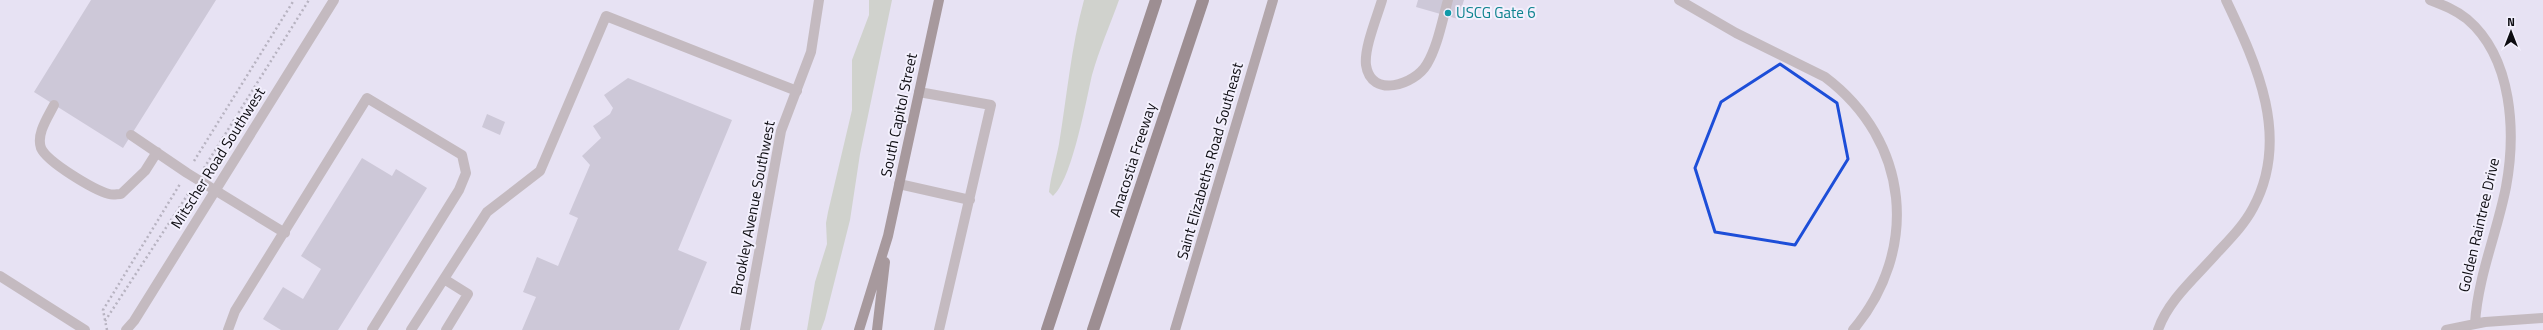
<svg xmlns="http://www.w3.org/2000/svg" width="2543" height="330" font-family="'Titillium Web',sans-serif">
	<style>
		.green { fill: #b3bfa1 }
		.building { fill: #ada9b8 }
		.lines { fill: none; stroke-linecap: round; stroke-linejoin: round }
		.path { stroke: #7d7a85; stroke-width: 2.5; stroke-dasharray: 2 3; stroke-linecap: butt }
		.lane { stroke: #998b84; stroke-width: 10 }
		.street { stroke: #998b84; stroke-width: 10 }
		.secondary { stroke: #746057; stroke-width: 10 }
		.primary { stroke: #5a4237; stroke-width: 10 }
		.highway { stroke: #43291d; stroke-width: 12 }
		.marked { fill: none; stroke: #1d4ed8; stroke-width: 3; stroke-linejoin: round }
		.culture-dot { fill: #0f9aa8; stroke: #f3f0fd; stroke-width: 1.5 }
		.labels { text-anchor: middle; stroke-width: 4; stroke-linejoin: round; paint-order: stroke }
		.culture-label { font-size: 15px; fill: #0d838f; stroke: #f3f0fd; text-anchor: start }
		.street-label { font-size: 15px; fill: #0d0c11; stroke: #f3f0fd }
	</style>
	<rect width="100%" height="100%" fill="#e7e2f3"/>
	<!-- green -->
	<path class="green" d="M869,0h23l-32,154 -10,66 -25,99 -4,11h-14l8,-48 12,-38 -1,-21 2,-11 24,-102v-50l17,-45z
		M1084,0h35c-9,25 -20,50 -27,75 -6,26 -20,105 -39,121l-4,-4c2,-17 7,-32 10,-48 8,-48 12,-97 25,-144z"/>
	<!-- building -->
	<path class="building" d="M91,0h125l-93,148 -89,-56z
		M1418,0h46l-6,19 -42,-12z
		M628,78l104,42 -54,130 29,12 -28,68h-157l14,-33 -13,-5 14,-35 21,9 20,-48 -9,-4 21,-49 -8,-9 19,-18 -8,-12 17,-12 3,-6 -9,-13z
		M487,114l18,8 -5,13 -18,-8z
		M362,158l30,18 4,-7 31,19 -89,142h-57l-18,-11 20,-32 20,12 18,-30 -20,-13z"/>
	<g class="lines">
		<!-- path -->
		<path class="path" d="M194,161l100,-161
			M204,168l105,-168
			M105,321l85,-130
			M107,330l-4,-20 77,-126"/>
		<!-- lane -->
		<path class="lane" d="M1382,0c-5,17 -18,48 -16,65 5,34 49,20 61,-1 11,-19 15,-43 21,-64
			M1679,0l57,33 89,44c85,64 95,173 28,253
			M2430,0c13,5 26,10 37,19 46,39 49,114 39,168 -9,46 -28,89 -31,136
			M919,92l72,13 -52,225
			M54,105c-6,12 -18,29 -13,43 6,14 53,42 68,46 4,1 8,0 12,0l24,-23 12,-19
			M131,135l56,38 98,60
			M899,184l71,16
			M444,279l24,15 -22,36
			M228,330l7,-19 132,-213 95,57 4,18 -7,17 -87,140
			M411,330l76,-118 53,-41 66,-155 191,75
			M2158,330c10,-30 39,-54 59,-77 13,-14 27,-28 36,-45 38,-70 4,-143 -27,-208
			M2446,330l39,-8 58,-4"/>
		<!-- street -->
		<path class="street" d="M0,276l85,54
			M126,330l8,-9 200,-321
			M745,330l36,-199 30,-79 8,-52"/>
		<!-- secondary -->
		<path class="secondary" d="M1175,330l98,-330"/>
		<!-- primary -->
		<path class="primary" d="M859,330l29,-94 51,-236
			M877,330l8,-68"/>
		<!-- highway -->
		<path class="highway" d="M1047,330l109,-330
			M1093,330l110,-330"/>
	</g>
	<!-- marked area -->
	<path d="M0 0H2543V330H0ZM1780,64l57,39 11,56 -53,86 -80,-13 -20,-64 26,-66z" fill="#e7e2f3" fill-opacity=".55" fill-rule="evenodd"/>
	<path class="marked" d="M1780,64l57,39 11,56 -53,86 -80,-13 -20,-64 26,-66z"/>
	<!-- markers -->
	<circle class="culture-dot" cx="1448" cy="13" r="4"/>
	<g class="labels">
		<!-- culture labels -->
		<g class="culture-label">
			<text x="1456" y="18">USCG Gate 6</text>
		</g>
		<!-- street labels -->
		<g class="street-label">
			<text transform="translate(899 115) rotate(-78)" y="5">South Capitol Street</text>
			<text transform="translate(218 158) rotate(-58)" y="5">Mitscher Road Southwest</text>
			<text transform="translate(1133 160) rotate(-72)" y="5">Anacostia Freeway</text>
			<text transform="translate(1210 161) rotate(-74)" y="5">Saint Elizabeths Road Southeast</text>
			<text transform="translate(753 208) rotate(-79)" y="5">Brookley Avenue Southwest</text>
			<text transform="translate(2479 225) rotate(-77)" y="5">Golden Raintree Drive</text>
		</g>
	</g>
	<!-- north arrow -->
	<g transform="translate(2511 32)" stroke="#f3f0fd" stroke-width="3" paint-order="stroke">
	<path d="M0-3L7 15L0 10L-7 15Z" fill="#0d0c11"/>
	<text y="-6" font-size="11" font-weight="bold" text-anchor="middle" fill="#0d0c11">N</text>
	</g>
</svg>
